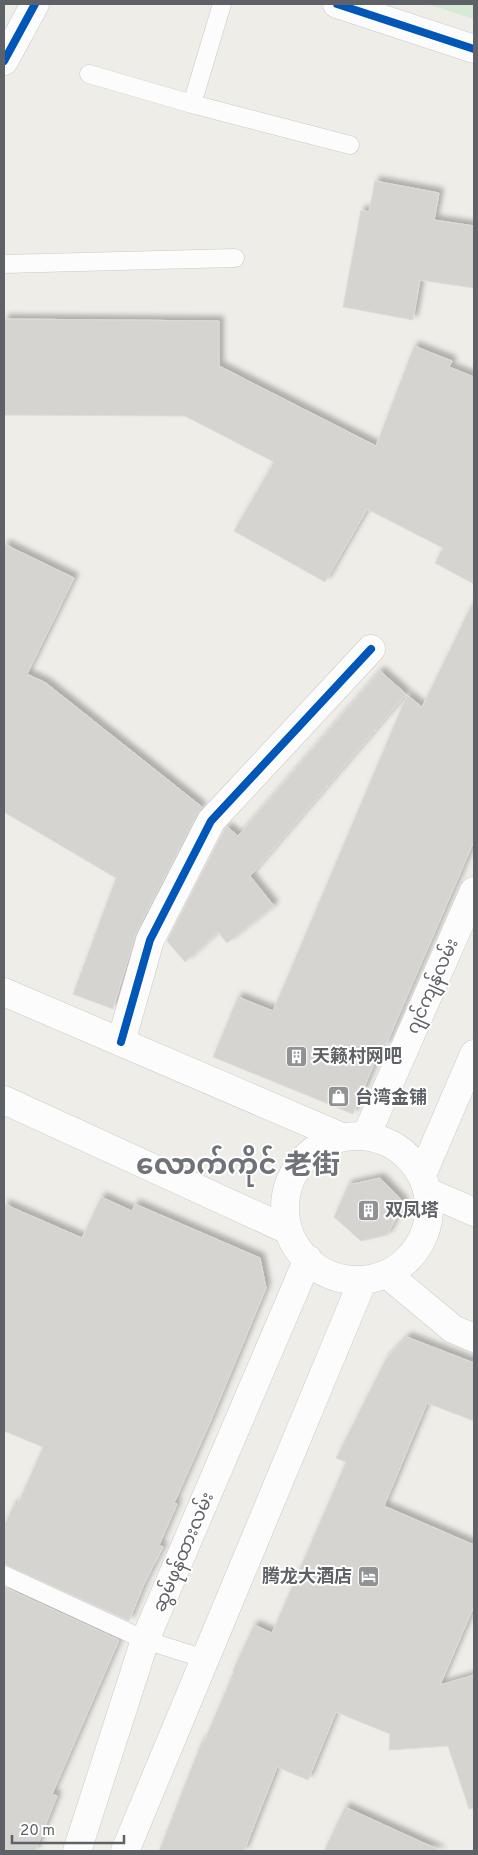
<svg xmlns="http://www.w3.org/2000/svg" width="478" height="1855" font-family="Overpass,'Noto Sans SC','Noto Sans Myanmar',sans-serif">
	<style>
		.green { fill: #d6ead4 }
		.building { fill: #d5d4d1; stroke: #dddcd8; filter: url(#shadow) }
		.lines { fill: none; stroke-linecap: round; stroke-linejoin: round }
		.service-casing { stroke: #c9c9c9; stroke-width: 19 }
		.minor-casing { stroke: #c9c9c9; stroke-width: 29 }
		.secondary-casing { stroke: #cacbca; stroke-width: 29 }
		.service { stroke: #fcfcfc; stroke-width: 18 }
		.minor { stroke: #fcfcfc; stroke-width: 28 }
		.secondary { stroke: #fcfcfc; stroke-width: 28 }
		.cycleway-casing { stroke: #fff; stroke-width: 11 }
		.cycleway { stroke: #0057b8; stroke-width: 8 }
		.labels { text-anchor: middle; stroke-width: 4; stroke-linejoin: round; paint-order: stroke }
		.street-label { font-size: 18px; fill: #5e6166; stroke: #fff }
		.poi-label { font-size: 18px; font-weight: bold; fill: #5e6166; stroke: #fff; text-anchor: start }
		.town-label { font-size: 28px; font-weight: bold; fill: #6f7378; stroke: #fff }
	</style>
	<defs>
		<filter id="shadow"><feDropShadow dx="4.5" dy="-4.5" stdDeviation="2.5" flood-color="#0004"/></filter>
	</defs>
	<rect width="100%" height="100%" fill="#eeede8"/>
	<!-- green -->
	<path class="green" d="M427,4h47v15z"/>
	<!-- building -->
	<path class="building" d="M375,181l64,12 -5,27 40,6v62l-54,-8 -7,40 -70,-13 18,-97 8,2z
		M4,319l215,2v45l157,80 38,-100 38,15 -3,6 25,10v207l-39,-21 8,-15 -76,-39 -42,73 -91,-51 40,-69 -89,-46 -181,-1z
		M4,544l70,34 -47,96 19,9 156,124 -5,7 -61,119 -23,76 -40,-15 43,-116 -112,-66z
		M474,600v241l-89,206 -3,-2 -29,69 -140,-57 25,-60 35,14 134,-316 15,12z
		M380,671l26,23 -156,182 24,30 -47,37 -9,-11 -33,30 -18,-21 57,-111 3,-3 11,9z
		M380,1178l24,25 -17,32 -26,6 -27,-24 14,-32z
		M101,1197l31,14 3,-7 125,54 6,30 -55,132 -37,83 3,1 -18,41 4,2 -19,37 -15,37 -125,-57v-38l10,-22 3,2 26,-59 -39,-16v-227l78,34z
		M407,1337l67,26v58l-47,-18 -43,103 90,39v61l-34,79 34,-10v133l-5,1 -21,-63 -59,4 1,-16 -54,-22 -28,68 -31,-13 -33,84h-85l43,-110 2,1 30,-71 -1,-1 21,-45 18,8 74,-171 -10,-4 50,-99z
		M4,1587l115,53 -67,154 5,2 -22,55h-31z
		M345,1807l96,44h-117z"/>
	<g class="lines">
		<defs>
			<path id="service" d="M222,4l-30,100 158,41
				M89,74l103,30
				M4,264l231,-6
				M4,1575l141,65 60,19"/>
			<path id="minor" d="M337,4l137,45
				M4,61l31,-57
				M121,1042l29,-102 61,-119 160,-172"/>
			<path id="secondary" d="M4,992l338,145
				M4,1100l284,130
				M366,1136l108,-245
				M285 1208a72 72 0 1 1 144 0a72 72 0 1 1-144 0Z
				M422,1175l52,-121
				M428,1192l46,20
				M387,1274l66,55 21,9
				M77,1851l68,-211 163,-381
				M125,1851l238,-571"/>
		</defs>
		<!-- service casing -->
		<use href="#service" class="service-casing"/>
		<!-- minor casing -->
		<use href="#minor" class="minor-casing"/>
		<!-- secondary casing -->
		<use href="#secondary" class="secondary-casing"/>
		<!-- service -->
		<use href="#service" class="service"/>
		<!-- minor -->
		<use href="#minor" class="minor"/>
		<!-- secondary -->
		<use href="#secondary" class="secondary"/>
		<defs>
			<path id="cycleway" d="M337,4l137,45
				M4,61l31,-57
				M121,1042l29,-102 61,-119 160,-172"/>
		</defs>
		<!-- cycleway casing -->
		<use href="#cycleway" class="cycleway-casing"/>
		<!-- cycleway -->
		<use href="#cycleway" class="cycleway"/>
	</g>
	<!-- icons -->
	<defs>
		<symbol id="building-square" viewBox="-11 -11 22 22"><rect x="-9" y="-9" width="18" height="18" rx="4" fill="#909294" stroke="#fff"/><path d="M-4-6H4V6H1V3H-1V6H-4ZM-2.5-4.3h1.7v1.8h-1.7ZM.8-4.3h1.7v1.8H.8ZM-2.5-1h1.7V.8h-1.7ZM.8-1h1.7V.8H.8Z" fill="#fff"/></symbol>
		<symbol id="shop-square" viewBox="-11 -11 22 22"><rect x="-9" y="-9" width="18" height="18" rx="4" fill="#909294" stroke="#fff"/><path d="M-5-2.5h2.3a2.7 3.5 0 0 1 5.4 0H5L5.5 6h-11ZM-1.5-2.5h3a1.5 2.3 0 0 0-3 0Z" fill="#fff"/></symbol>
		<symbol id="hotel-square" viewBox="-11 -11 22 22"><rect x="-9" y="-9" width="18" height="18" rx="4" fill="#909294" stroke="#fff"/><path d="M-6-4.5h1.5V1H6V5H4.5V3h-9V5H-6ZM-4 0a1.8 1.8 0 1 1 3.6 0ZM.5 0V-2.5h3Q6-2.5 6 0Z" fill="#fff"/></symbol>
	</defs>
	<g fill-rule="evenodd">
		<use href="#building-square" x="284" y="1044" width="25" height="25"/>
		<use href="#shop-square" x="326" y="1084" width="25" height="25"/>
		<use href="#building-square" x="356" y="1198" width="25" height="25"/>
		<use href="#hotel-square" x="356" y="1564" width="25" height="25"/>
	</g>
	<g class="labels">
		<!-- street labels -->
		<g class="street-label">
			<text transform="translate(432 986) rotate(-66)" y="6">ဂျင်ကျန်လမ်း</text>
			<text transform="translate(183 1552) rotate(-67)" y="6">ဆွမ်ဖုန်ထားလမ်း</text>
		</g>
		<!-- poi labels -->
		<g class="poi-label">
			<text x="312" y="1062">天籁村网吧</text>
			<text x="355" y="1103">台湾金铺</text>
			<text x="385" y="1216">双凤塔</text>
			<text x="352" y="1582" text-anchor="end">腾龙大酒店</text>
		</g>
		<!-- town labels -->
		<g class="town-label">
			<text x="238" y="1174">လောက်ကိုင် 老街</text>
		</g>
	</g>
	<!-- border -->
	<rect width="478" height="1855" fill="none" stroke="#5e6166" stroke-width="10"/>
	<!-- scale -->
	<path d="M12 1835v8h112v-8" fill="none" stroke="#5e6166" stroke-width="2.5"/>
	<text x="20" y="1835" font-size="15" fill="#5e6166" stroke="#ffffff" stroke-width="4" paint-order="stroke">20 m</text>
</svg>
